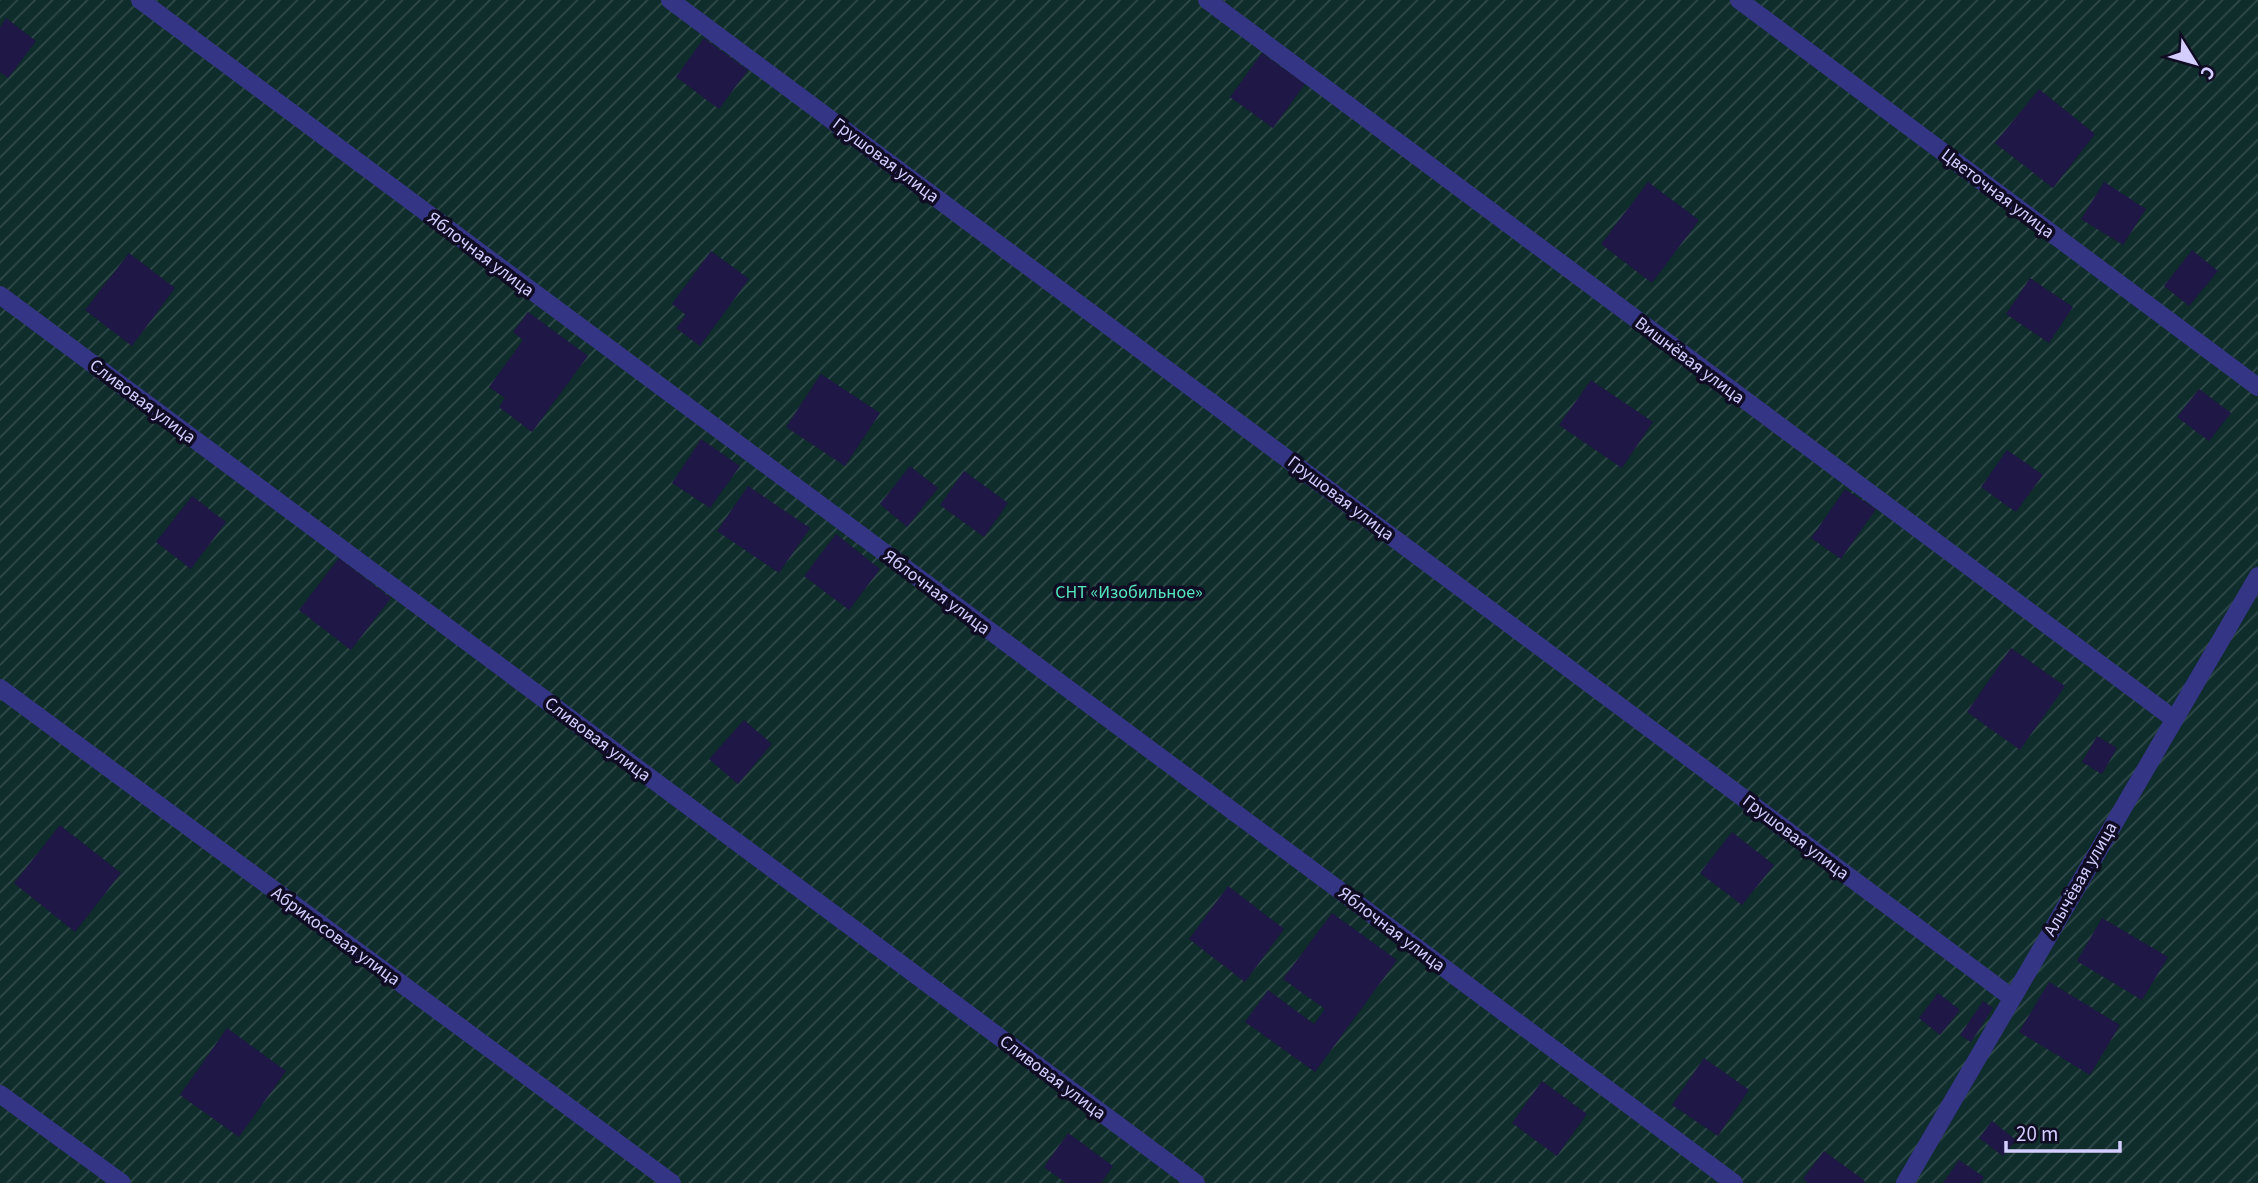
<svg xmlns="http://www.w3.org/2000/svg" width="2258" height="1183" font-family="'Source Sans 3',sans-serif">
	<style>
		.garden { fill: url(#garden-furrows) }
		.building { fill: #1f1745 }
		.lines { fill: none; stroke-linecap: round; stroke-linejoin: round }
		.minor { stroke: #353585; stroke-width: 18 }
		.labels { text-anchor: middle; stroke-width: 7; stroke-linejoin: round; paint-order: stroke }
		.street-label { font-size: 18px; fill: #d3ceff; stroke: #100c23 }
		.park-label { font-size: 18px; fill: #54e6bd; stroke: #100c23 }
	</style>
	<defs>
		<pattern id="garden-furrows" width="10" height="10" patternUnits="userSpaceOnUse" patternTransform="scale(1.75)"><rect width="10" height="10" fill="#0f2d2b"/><path d="M-1 1l2-2M0 10L10 0M9 11l2-2" fill="none" stroke="#314a4b"/></pattern>
	</defs>
	<rect width="100%" height="100%" fill="#100c23"/>
	<!-- garden -->
	<path class="garden" d="M0,0h2258v1183h-2258z"/>
	<!-- building -->
	<path class="building" d="M6,18l30,23 -28,37 -8,-6v-45z
		M704,38l44,32 -29,39 -43,-32z
		M1262,53l43,31 -32,44 -43,-31z
		M2039,89l56,45 -42,54 -58,-45z
		M1648,182l51,38 -47,63 -51,-39z
		M2104,182l42,27 -23,36 -42,-26z
		M2192,250l26,21 -29,35 -25,-20z
		M711,251l38,28 -49,67 -24,-18 10,-13 -14,-11z
		M129,253l46,35 -43,58 -47,-36z
		M2030,278l43,29 -24,36 -43,-29z
		M528,312l60,44 -56,76 -33,-25 6,-9 -16,-11 34,-47 -10,-8z
		M821,374l59,39 -35,53 -59,-39z
		M1591,380l62,42 -31,46 -63,-43z
		M2199,389l32,24 -22,28 -32,-24z
		M701,439l39,27 -30,42 -38,-25z
		M2007,450l36,25 -27,37 -35,-25z
		M910,466l28,22 -31,39 -27,-23z
		M964,471l44,32 -24,34 -44,-32z
		M748,486l62,42 -31,45 -62,-42z
		M1845,489l31,20 -35,50 -30,-21z
		M192,496l34,26 -35,47 -35,-27z
		M836,534l44,35 -31,41 -45,-34z
		M339,558l52,40 -40,52 -52,-40z
		M2011,648l54,38 -45,64 -53,-38z
		M744,720l28,24 -34,40 -29,-25z
		M2097,736l20,12 -15,26 -20,-12z
		M60,825l61,48 -46,59 -61,-49z
		M1732,832l42,33 -32,40 -42,-32z
		M1228,886l56,43 -39,53 -56,-43z
		M1332,913l65,47 -82,112 -70,-50 23,-32 46,34 11,-15 -42,-30z
		M2102,918l66,39 -26,43 -65,-39z
		M2049,982l71,43 -30,50 -71,-43z
		M1938,993l22,17 -20,25 -21,-17z
		M1983,1001l10,7 -22,34 -11,-7z
		M227,1028l59,43 -47,66 -59,-42z
		M1704,1058l45,32 -31,46 -46,-31z
		M1542,1081l45,33 -30,42 -45,-33z
		M1992,1121l24,19 -13,16 -24,-18z
		M1068,1133l45,33 -12,17h-35l-22,-16z
		M1824,1151l41,30 -1,2h-56l-5,-4z
		M1959,1160l25,17 -4,6h-37z"/>
	<g class="lines">
		<!-- minor -->
		<path class="minor" d="M140,0l1594,1183
			M670,0l1341,997
			M1207,0l967,719
			M1739,0l519,387
			M0,295l1196,888
			M0,688l672,495
			M0,1094l122,89
			M1905,1183l353,-607"/>
	</g>
	<g class="labels">
		<!-- street labels -->
		<g class="street-label">
			<text transform="translate(886 160) rotate(37)" y="6">Грушовая улица</text>
			<text transform="translate(1998 193) rotate(37)" y="6">Цветочная улица</text>
			<text transform="translate(481 254) rotate(37)" y="6">Яблочная улица</text>
			<text transform="translate(1690 360) rotate(37)" y="6">Вишнёвая улица</text>
			<text transform="translate(143 401) rotate(37)" y="6">Сливовая улица</text>
			<text transform="translate(1341 498) rotate(37)" y="6">Грушовая улица</text>
			<text transform="translate(937 592) rotate(37)" y="6">Яблочная улица</text>
			<text transform="translate(598 739) rotate(37)" y="6">Сливовая улица</text>
			<text transform="translate(1796 837) rotate(37)" y="6">Грушовая улица</text>
			<text transform="translate(2080 879) rotate(-60)" y="6">Алычёвая улица</text>
			<text transform="translate(1392 929) rotate(37)" y="6">Яблочная улица</text>
			<text transform="translate(336 936) rotate(36)" y="6">Абрикосовая улица</text>
			<text transform="translate(1053 1077) rotate(37)" y="6">Сливовая улица</text>
		</g>
		<!-- park labels -->
		<g class="park-label">
			<text x="1129" y="598">СНТ «Изобильное»</text>
		</g>
	</g>
	<!-- north arrow -->
	<g transform="translate(2195 63) rotate(127)" stroke="#100c23" stroke-width="5" paint-order="stroke">
	<path d="M0-5L12 26L0 18L-12 26Z" fill="#d3ceff"/>
	<text y="-10" font-size="19" font-weight="bold" text-anchor="middle" fill="#d3ceff">С</text>
	</g>
	<!-- scale -->
	<path d="M2006 1141v10h114v-10" fill="none" stroke="#d3ceff" stroke-width="3.5"/>
	<text x="2016" y="1141" font-size="21" fill="#d3ceff" stroke="#100c23" stroke-width="5" paint-order="stroke">20 m</text>
</svg>
